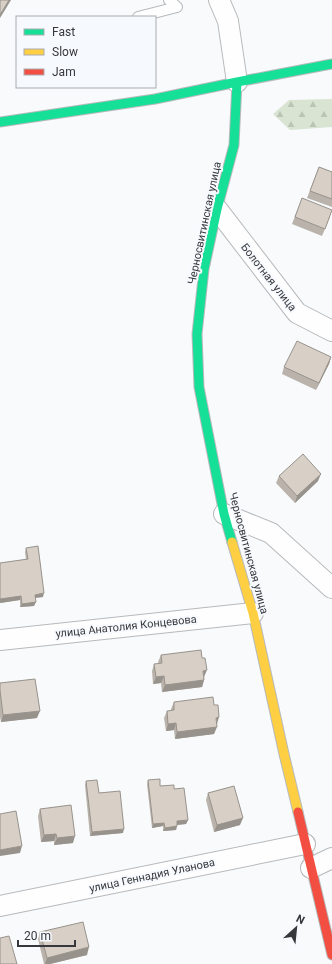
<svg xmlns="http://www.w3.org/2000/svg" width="332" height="964" font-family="Roboto,sans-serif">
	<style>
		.forest { fill: url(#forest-firs) }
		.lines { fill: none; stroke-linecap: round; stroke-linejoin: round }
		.lane-casing { stroke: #b7b9bb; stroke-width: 12 }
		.street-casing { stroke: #b7b9bb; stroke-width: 22 }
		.fast-casing { stroke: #b7b9bb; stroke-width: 11 }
		.slow-casing { stroke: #b7b9bb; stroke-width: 11 }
		.jam-casing { stroke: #b7b9bb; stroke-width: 11 }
		.lane { stroke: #fefeff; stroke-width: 10 }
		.street { stroke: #fefeff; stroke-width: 20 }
		.fast { stroke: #16e098; stroke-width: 9 }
		.slow { stroke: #ffcf43; stroke-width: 9 }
		.jam { stroke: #f24e42; stroke-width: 9 }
		.wall { fill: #bab3ab }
		.shaded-wall { fill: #97928b }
		.building { fill: #d8d0c7; stroke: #97928b }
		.labels { text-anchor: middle; stroke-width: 4; stroke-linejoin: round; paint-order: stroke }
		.street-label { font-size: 11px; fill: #36383b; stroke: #f6f9fe }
	</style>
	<defs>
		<pattern id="forest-firs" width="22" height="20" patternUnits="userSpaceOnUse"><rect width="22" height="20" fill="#d9e4d2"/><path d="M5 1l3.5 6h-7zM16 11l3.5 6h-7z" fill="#bbc4b5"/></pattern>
	</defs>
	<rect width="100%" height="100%" fill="#f8fafc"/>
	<!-- forest -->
	<path class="forest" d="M332,99v28l-42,3 -17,-16 16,-14z"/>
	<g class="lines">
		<defs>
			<path id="lane" d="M138,17l39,-10 -8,-7"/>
			<path id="street" d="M219,0l9,21 9,61
				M217,209l80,104 35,18
				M224,514l47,19 61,55
				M0,640l253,-27
				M311,868l21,-10
				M0,906l305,-62"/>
			<path id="fast" d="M0,122l155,-23 82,-17 95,-18
				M232,542l-8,-28 -25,-127 -2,-53 7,-65 13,-60 17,-64 3,-63"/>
			<path id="slow" d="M232,542l21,71 31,141 14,58"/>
			<path id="jam" d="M298,812l34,143"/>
		</defs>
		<!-- lane casing -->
		<use href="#lane" class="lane-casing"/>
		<!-- street casing -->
		<use href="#street" class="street-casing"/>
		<!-- fast casing -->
		<use href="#fast" class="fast-casing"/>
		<!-- slow casing -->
		<use href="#slow" class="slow-casing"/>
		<!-- jam casing -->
		<use href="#jam" class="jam-casing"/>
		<!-- lane -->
		<use href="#lane" class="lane"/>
		<!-- street -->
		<use href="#street" class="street"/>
		<!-- fast -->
		<use href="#fast" class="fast"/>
		<!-- slow -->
		<use href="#slow" class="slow"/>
		<!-- jam -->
		<use href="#jam" class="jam"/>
	</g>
	<!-- wall -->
	<path class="wall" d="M319,167l13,5v35l-25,-9z
		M302,198l28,19 -8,19 -30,-12z
		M331,357l-2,7 -13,26 -34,-16 2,-7z
		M279,476l39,5 -23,22 -19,-20z
		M26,548l17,49 -8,1 -1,8 -14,1v-7l-20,3v-40l26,-3 -1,-8z
		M161,655l43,22v3l-2,7 -40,5 -1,-9 -8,1 -1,-13 2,-7h5l-1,-2z
		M0,683l37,35 -36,4 -1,-5z
		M174,702l43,22 -3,10 -39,5 -1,-9 -8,1 -2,-13 3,-7h4v-2z
		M148,780l12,6 14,3 14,31 -2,4 -9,1 -1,5 -13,1v-5l-11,2 -5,-44z
		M86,781l13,12 24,40 -33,3 -5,-51z
		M208,793l32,32 -26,7 -8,-32z
		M40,809l33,34 -19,2v-4l-13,1 -3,-26z
		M40,932l47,23 -37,9h-6l-6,-25z"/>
	<!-- shaded-wall -->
	<path class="shaded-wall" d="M9,0h2l-11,18v-3z
		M331,357l-2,7 -13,26 3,-7z
		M321,474l-3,7 -23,22 2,-7z
		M44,593l-1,4 -10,1 2,-3z
		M21,596l-1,4 -20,3v-4z
		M36,602l-2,4 -14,1 2,-3z
		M207,670l-3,7 -1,-6z
		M164,676l-3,7 -8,1 3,-7z
		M204,680l-2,7 -40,5 3,-7z
		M40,711l-3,7 -36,4 2,-7z
		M219,717l-2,7 -1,-6z
		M176,723l-2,7 -8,1 2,-7z
		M217,727l-3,7 -39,5 2,-7z
		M243,818l-3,7 -26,7 3,-7z
		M188,820l-2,4 -11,1 2,-4z
		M164,823l-1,3 -11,2 1,-4z
		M177,826l-1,4 -13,1 2,-3z
		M124,829l-1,4 -33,3 2,-4z
		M56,834l-2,7 -13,1 3,-7z
		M75,836l-2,7 -19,2 3,-7z
		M22,846l-2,7 -20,3v-6z
		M89,947l-2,8 -37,9h-5l2,-6z"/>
	<!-- building -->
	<path class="building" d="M0,0h9l-9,15z
		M319,167l13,5v27l-22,-8z
		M302,198l30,12 -7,19 -30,-12z
		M297,341l34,16 -12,26 -35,-16z
		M303,454l18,20 -24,22 -18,-20z
		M38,546l6,47 -9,2 1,7 -14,2 -1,-8 -21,3v-36l28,-4 -2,-11z
		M201,650l1,8h3l2,12 -4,1 1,9 -39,5 -1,-9 -8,1 -2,-13 8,-1 -1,-8z
		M35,679l5,32 -37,4 -3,-25v-7z
		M213,697l1,8h4l1,12 -3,1 1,9 -40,5 -1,-9 -8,1 -1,-13 7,-1v-8z
		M160,779v7l14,-1v4l10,-1 4,32 -11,1v5l-12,2 -1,-5 -11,1 -5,-44z
		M97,780l2,13 21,-2 4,38 -32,3 -6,-51z
		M234,786l9,32 -26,7 -9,-32z
		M71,805l4,31 -18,2 -1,-4 -12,1 -4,-26z
		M16,811l6,35 -22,4v-36z
		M83,922l6,25 -42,11 -7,-26z
		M9,936l8,28h-17v-26z"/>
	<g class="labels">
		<!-- street labels -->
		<g class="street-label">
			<text transform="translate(204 223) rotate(-78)" y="4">Черносвитинская улица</text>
			<text transform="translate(269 277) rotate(52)" y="4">Болотная улица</text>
			<text transform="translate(249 553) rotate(75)" y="4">Черносвитинская улица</text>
			<text transform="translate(126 626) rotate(-6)" y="4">улица Анатолия Концевова</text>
			<text transform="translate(152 875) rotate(-12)" y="4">улица Геннадия Уланова</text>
		</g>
	</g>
	<!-- legend -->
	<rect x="16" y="16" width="140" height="72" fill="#f6f9fe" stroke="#a9acb0"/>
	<rect x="24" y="29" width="20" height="6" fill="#16e098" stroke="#a9acb0"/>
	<text x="52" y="36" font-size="12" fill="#36383b">Fast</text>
	<rect x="24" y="49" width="20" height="6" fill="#ffcf43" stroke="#a9acb0"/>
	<text x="52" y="56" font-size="12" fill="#36383b">Slow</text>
	<rect x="24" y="69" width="20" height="6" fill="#f24e42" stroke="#a9acb0"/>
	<text x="52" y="76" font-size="12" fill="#36383b">Jam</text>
	<!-- north arrow -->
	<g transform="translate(296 928) rotate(27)" stroke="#f6f9fe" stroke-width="3" paint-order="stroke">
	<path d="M0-3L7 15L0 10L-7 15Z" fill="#36383b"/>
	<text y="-6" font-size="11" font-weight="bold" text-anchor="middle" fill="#36383b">N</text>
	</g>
	<!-- scale -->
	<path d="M18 940v6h57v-6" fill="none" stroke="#36383b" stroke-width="2"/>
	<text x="24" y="940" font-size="12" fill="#36383b" stroke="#f6f9fe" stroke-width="3" paint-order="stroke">20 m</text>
</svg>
